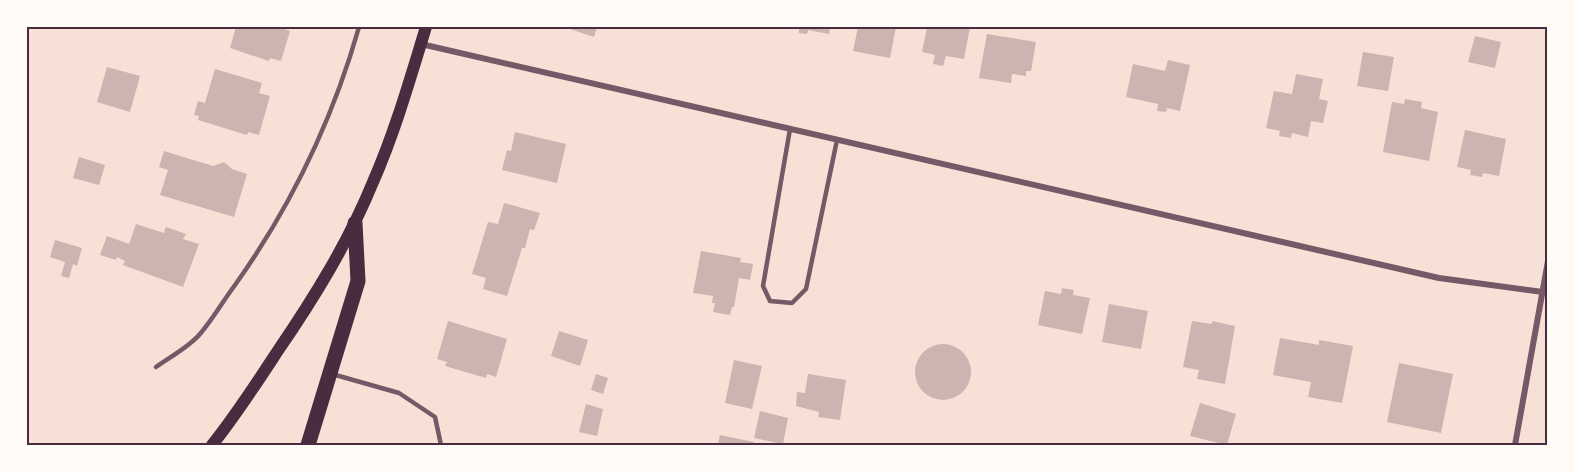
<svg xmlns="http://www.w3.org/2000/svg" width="1575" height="472" font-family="Literata,serif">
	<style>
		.building { fill: #ccb4b1 }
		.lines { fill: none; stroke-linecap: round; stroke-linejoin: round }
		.service { stroke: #755966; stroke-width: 4.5 }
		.minor { stroke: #755966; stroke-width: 6 }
		.secondary { stroke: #4a2c40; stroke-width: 12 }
		.primary { stroke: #4a2c40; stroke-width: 15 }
		.neatline { fill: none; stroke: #4a2c40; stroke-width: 2 }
	</style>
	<rect width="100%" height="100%" fill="#f7e1d7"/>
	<!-- building -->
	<path class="building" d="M236,27h44l10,4 -9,30 -11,-3 -1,3 -39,-13z
		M564,27h33l-3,10z
		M795,27h35l-1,7 -21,-4 -1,4 -8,-1v-4z
		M858,27h38l-6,31 -37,-7z
		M927,27h43l-6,32 -18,-3 -3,10 -10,-2 2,-9 -13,-3z
		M987,34l49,8 -5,29h-5v5l-14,-2 -1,9 -32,-5z
		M1475,36l26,6 -6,26 -27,-6z
		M1363,52l31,5 -6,34 -31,-5z
		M1168,60l22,5 -10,46 -13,-3 -1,4 -9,-1 1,-7 -32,-7 7,-33 32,7z
		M107,67l33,9 -10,36 -33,-10z
		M215,69l47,14 -3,10 11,3 -11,39 -11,-3 -1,3 -49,-15 1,-4 -5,-1 4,-14 7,2z
		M1296,74l27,5 -4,20 9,2 -5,22 -12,-2 -3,16 -16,-4 -1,5 -12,-2 1,-5 -14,-3 8,-37 18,3z
		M1405,99l17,3 -1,6 17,4 -9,49 -46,-9 9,-50 12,2z
		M1465,130l41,9 -7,37 -16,-3 -1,4 -12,-2 1,-5 -14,-3z
		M515,132l51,12 -9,39 -55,-13 5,-20 4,1z
		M164,151l49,15 11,-4 8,7 15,5 -13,43 -74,-22 8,-25 -9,-3z
		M79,157l26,8 -6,20 -26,-7z
		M504,203l36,10 -6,17 -4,-1 -5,19h-3l-15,48 -24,-7 3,-11 -14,-4 16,-52 10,2z
		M136,224l28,9 2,-6 20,7 -3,5 16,5 -16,43 -60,-22 2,-4 -8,-4 -1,3 -16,-5 7,-19 22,8z
		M55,240l27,8 -5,18 -4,-2 -4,14 -8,-2 4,-14 -15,-5z
		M701,251l40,7 -1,4 13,2 -3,16 -11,-2 -5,29h-2l-2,8 -17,-3 2,-9h-3l1,-7 -20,-3z
		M1062,288l12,2 -1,5 17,3 -8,36 -44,-9 7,-34 16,3z
		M1109,304l39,7 -7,38 -39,-7z
		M448,321l59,18 -11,38 -9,-3 -1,4 -41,-12 2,-4 -10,-3z
		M1192,321l20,3v-3l23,5 -10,58 -28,-5 2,-9 -16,-3z
		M559,331l29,9 -8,26 -29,-10z
		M1280,338l39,7v-5l34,6 -11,57 -34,-6 3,-15 -38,-7z
		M915 372a28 28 0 1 1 56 0a28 28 0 1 1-56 0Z
		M734,360l28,6 -10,43 -27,-6z
		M1399,363l54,11 -12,59 -54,-11z
		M596,374l12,4 -5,16 -12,-4z
		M808,374l38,6 -6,40 -22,-3 1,-5 -23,-6 1,-14 8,1z
		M1200,403l36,11 -9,31 -37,-9z
		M586,404l17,5 -6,27 -18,-4z
		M760,411l28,7 -5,26 -29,-6z
		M720,435l34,7 -1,3h-35z"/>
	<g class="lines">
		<!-- service -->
		<path class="service" d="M790,129l-27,157 7,15 22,2 14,-14 31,-149
			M156,367c14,-10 33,-20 44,-33 13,-15 23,-33 35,-49 57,-80 97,-163 124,-258
			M332,374l67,19 36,24 6,28"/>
		<!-- minor -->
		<path class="minor" d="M421,44l1018,234 104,14
			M1515,445l33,-184"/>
		<!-- secondary -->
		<path class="secondary" d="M212,445c24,-30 44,-61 65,-93 37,-54 71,-109 96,-170 22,-50 37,-103 53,-155"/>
		<!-- primary -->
		<path class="primary" d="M308,445l50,-164 -3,-58"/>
	</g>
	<!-- border -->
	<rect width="1575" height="472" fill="none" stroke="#fffaf5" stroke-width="57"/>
	<rect x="28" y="28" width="1518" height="416" class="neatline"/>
</svg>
